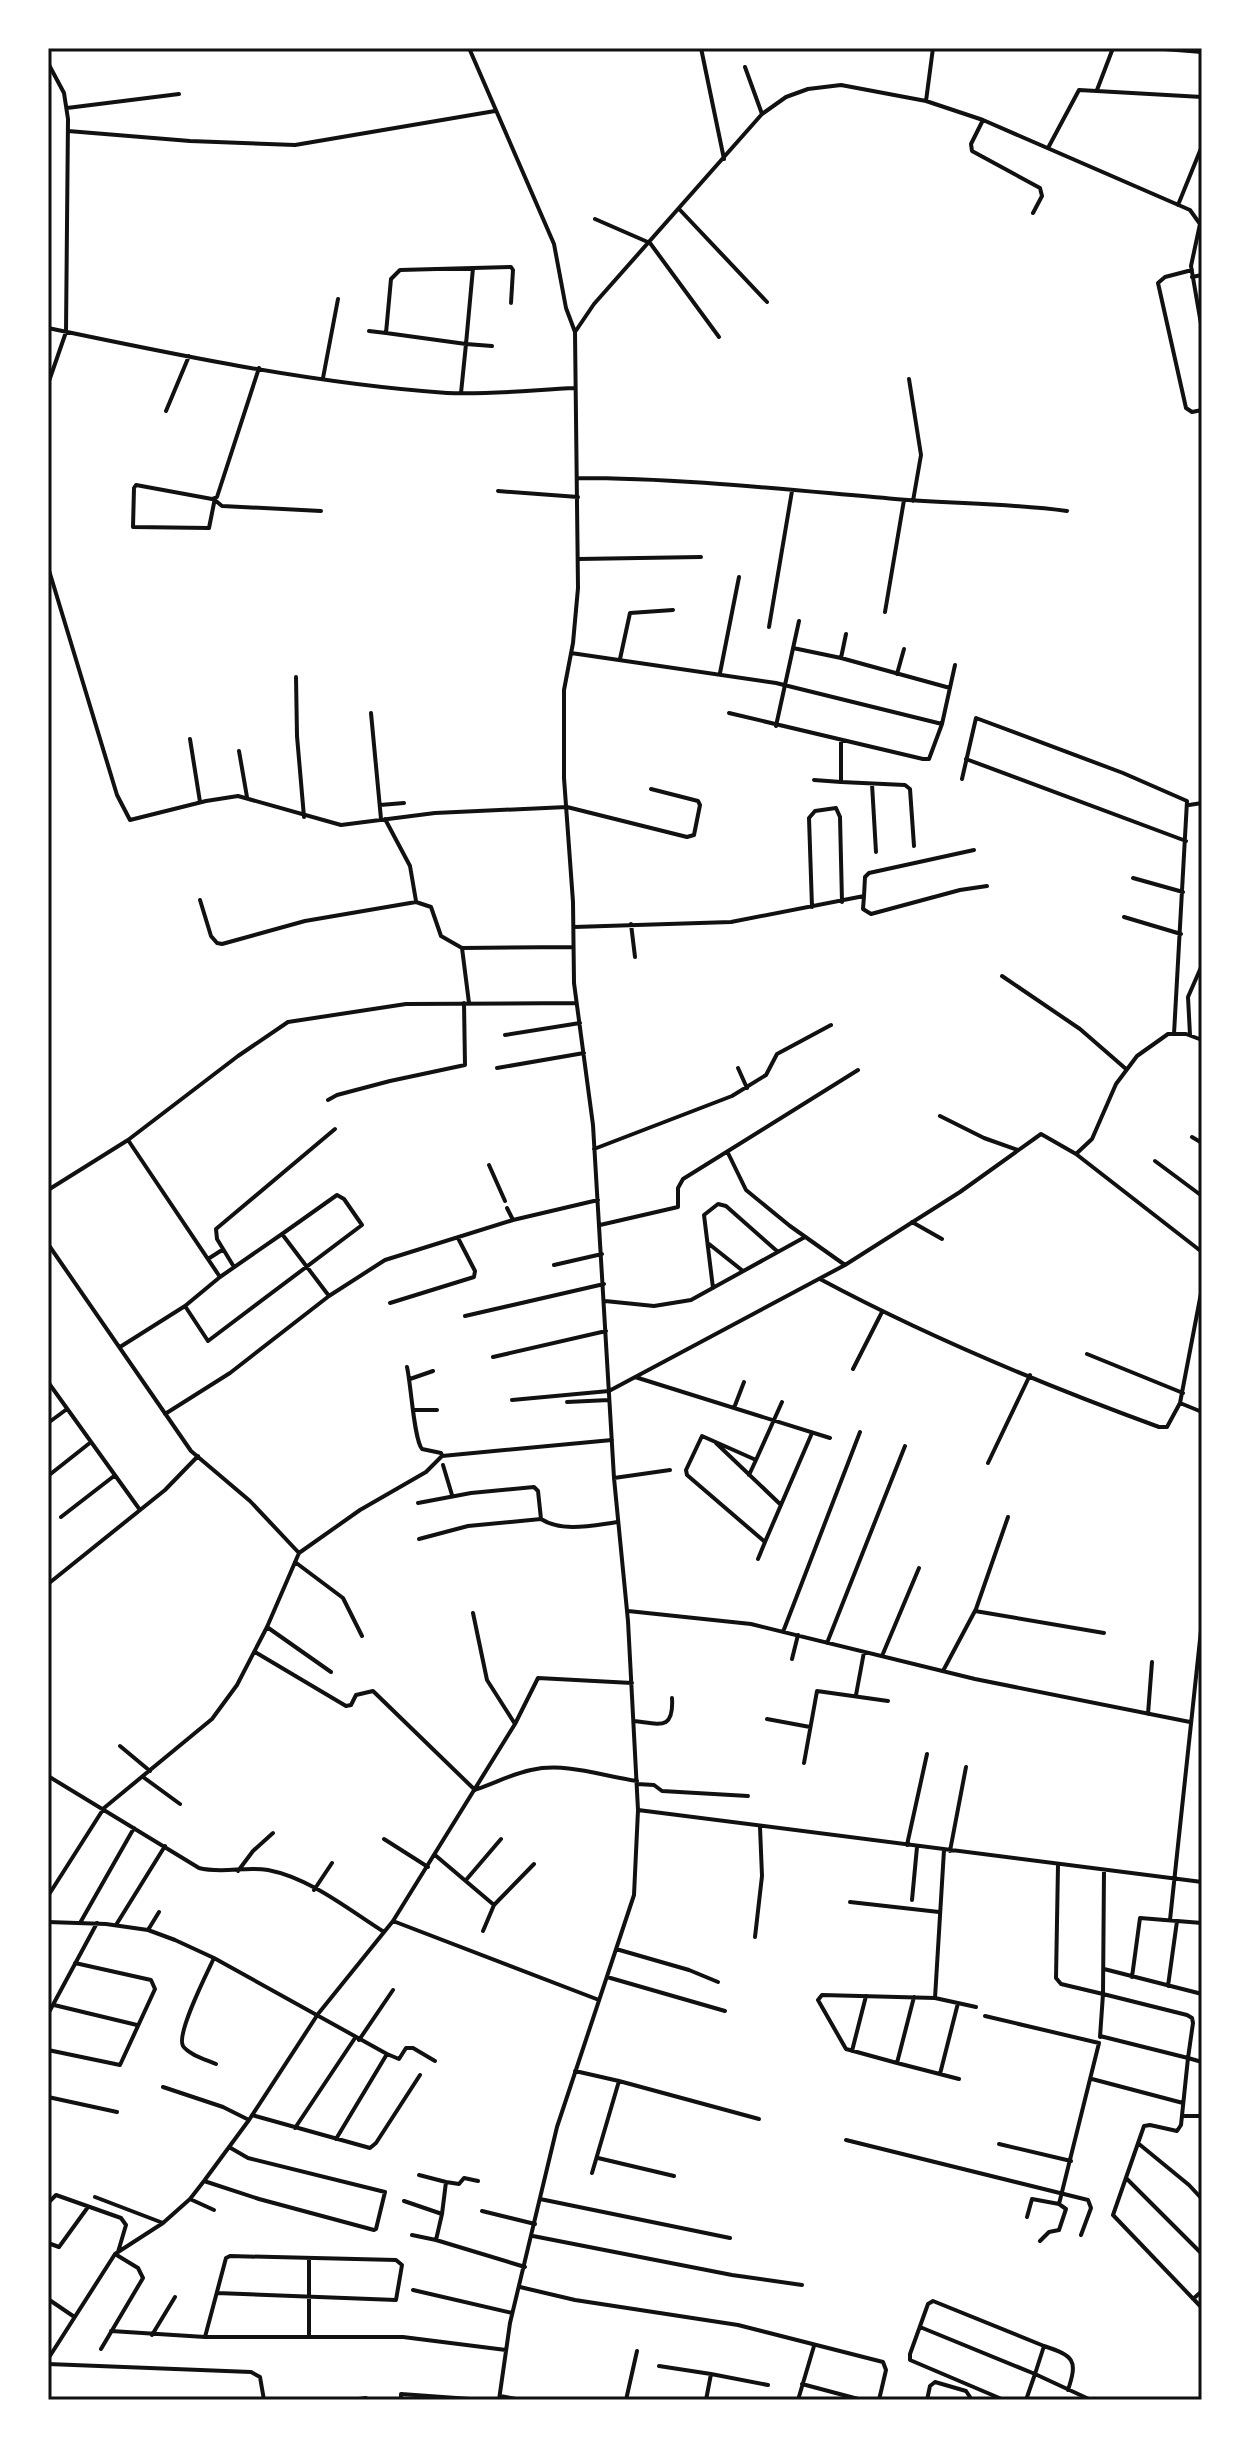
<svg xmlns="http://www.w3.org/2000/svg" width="1250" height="2448" font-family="Spectral,serif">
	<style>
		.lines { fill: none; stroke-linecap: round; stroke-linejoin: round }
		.minor { stroke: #111; stroke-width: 4 }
		.neatline { fill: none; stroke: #111; stroke-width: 3 }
	</style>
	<rect width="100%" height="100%" fill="#fff"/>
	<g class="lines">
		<!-- minor -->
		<path class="minor" d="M469,48l85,196 12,64 9,24
			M701,48l23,111
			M1151,48l51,4
			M48,63l16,30 4,26 -2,213 -18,52
			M745,67l17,47
			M1097,90l16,-42
			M926,101l57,19 207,90 10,14 -9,42 11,64
			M67,108l112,-14
			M983,120l-12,24 1,7 68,37 2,8 -9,17
			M68,131l122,10 105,4 200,-34
			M1048,148l31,-58 123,7
			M1178,205l24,-59
			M680,210l87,92
			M595,219l55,24 69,94
			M473,268l-7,76 26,2
			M1192,270l-27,7 -7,6 28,125 6,4 10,-2
			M1192,277l10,-2
			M48,328c129,27 267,56 399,65 42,2 86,-3 128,-5
			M369,331l17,2 5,-54 9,-9 111,-3 2,3 -2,33
			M386,333l80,11 -5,49
			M323,378l15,-79
			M909,379l12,76 -8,46
			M166,411l23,-55
			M577,478c106,0 212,12 318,21 58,5 115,4 172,12
			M498,491l80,6
			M215,498l-6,30 -76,-1 1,-39 2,-3 76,14 5,-2 42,-129
			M216,501l6,5 99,5
			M578,559l123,-2
			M48,567l69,228 13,25 76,-19 32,-5 103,29 94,-12 132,-6 120,30 7,-2 6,-30 -2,-4 -47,-12
			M885,612l19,-112
			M769,627l23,-136
			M793,648l48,10 109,30
			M571,653l205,30 166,41
			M841,658l5,-24
			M620,659l10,-46 43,-3
			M720,673l19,-96
			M897,674l7,-25
			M296,677l1,59 7,81
			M371,713l10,106
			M729,713l194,46h6l13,-35 13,-59
			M776,726l23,-105
			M190,739l10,63
			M841,740v42l64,3 5,4 4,57
			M239,751l8,46
			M966,759l220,82
			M962,779l14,-61 147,55 64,28 -13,233
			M814,780l27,2
			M872,784l4,68
			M380,805l24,-2
			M1189,805l13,-2
			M385,819l25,47 6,35
			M1133,878l50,14
			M864,896l1,-19 4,-4 105,-23
			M200,900l11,36 6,7 5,1 83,-23 111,-19 15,5 10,29 21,12
			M812,907l-3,-89 6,-7 21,-3 4,9 2,85
			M1124,917l57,17
			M631,924l4,33
			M574,927l157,-5 133,-26 -1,13 8,5 89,-24 27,-4
			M1002,976l78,53 46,40
			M469,1003l-7,-55 111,-1
			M505,1035l75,-12
			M1190,1035l-2,-38 14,-32
			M497,1068l87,-15
			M738,1068l9,20
			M328,1100l9,-5 53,-14 75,-16 -1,-62
			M940,1116l44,22 34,12
			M1192,1137l10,6
			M128,1140l92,137
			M594,1149l138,-53 34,-21 11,-21 54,-29
			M728,1153l18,37 44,36 55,39
			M1076,1154l16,-15 24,-55 21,-28 31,-22h18l16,6
			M1155,1161l47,35
			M489,1165l16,36
			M48,1190l80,-50 110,-84 50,-34 118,-18 170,-1
			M507,1208l6,12
			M912,1222l30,17
			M600,1225l78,-18v-19l5,-9 175,-109
			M282,1234l55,-39 7,4 18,26 -154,116 -23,-35 35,-29 62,-43 47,62
			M48,1244l143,207 59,50 49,52
			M709,1244l34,27
			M208,1259l14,-9
			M554,1265l48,-11
			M234,1267l-17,-28 -1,-10 119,-100
			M820,1279c108,58 224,106 339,148h8l13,-24
			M713,1288l-9,-73 14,-11 8,2 52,46
			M1202,1288l-22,115 22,9
			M605,1301l49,5 37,-6 114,-63
			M390,1303l84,-26 1,-6 -17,-33
			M465,1316l139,-32
			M120,1347l65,-41
			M1087,1354l96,39
			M493,1357l113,-26
			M407,1367c4,17 7,73 15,82l19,4 1,3
			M853,1369l29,-57
			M635,1377l195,61
			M410,1379l23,-8
			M48,1382l92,128
			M512,1400l97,-9 236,-126 115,-73 81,-58 35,20 126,98
			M567,1402l42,-2
			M734,1408l10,-26
			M415,1410h22
			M165,1414l65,-41 99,-77 56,-36 128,-40 85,-20
			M48,1423l19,-14
			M716,1443l65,62
			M988,1463l42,-88
			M443,1465l9,30
			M749,1475l7,-15
			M48,1476l43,-34
			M614,1478l56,-8
			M418,1503l53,-10 63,-6 4,4 3,28
			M61,1517l53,-41
			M419,1539l49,-13 73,-7c22,14 53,6 77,3
			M765,1542l47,-109
			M758,1559l7,-17 -78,-67 -1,-5 16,-34 54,24 26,-58
			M295,1562l48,36 19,38
			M48,1584l117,-94 33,-34
			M628,1611l123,13 224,55 215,43
			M975,1611l129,22
			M473,1613l14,67 28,44
			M267,1627l64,45
			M783,1632l77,-200
			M827,1643l78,-197
			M255,1652l91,54 5,-1 5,-10 17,-4 102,99
			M882,1656l37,-88
			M792,1659l6,-24
			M943,1671l33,-62 32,-92
			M856,1695l8,-43
			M1148,1714l4,-52
			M767,1719l43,8
			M634,1721c26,3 40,10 38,-23
			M120,1746l30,25
			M804,1763l13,-72 71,10
			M48,1776l151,92c23,6 46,-2 69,2 42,8 81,40 116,62
			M143,1777l37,27
			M637,1784l17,1 8,6 86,5
			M477,1789c18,-6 35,-15 54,-19 35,-8 71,6 106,11
			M638,1810l-10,-189 -14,-143 -21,-353 -19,-142 -1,-81 -9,-124v-88l9,-47 5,-55 -3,-256 19,-28 168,-190 24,-17 22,-8 33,-4 85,16 7,-53
			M384,1839l44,28
			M907,1845l20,-91
			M950,1851l16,-84
			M435,1855l59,50 -11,26
			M1058,1865l-2,113 5,6 42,10 -3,43
			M238,1871l15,-20 20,-18
			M466,1880l35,-41
			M314,1890l18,-27
			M48,1896l56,-88 108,-89 25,-34 30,-58 32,-74 61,-43 66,-38 16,-16 170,-16
			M912,1900l5,-53
			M850,1902l89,10
			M494,1905l40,-41
			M1170,1920l32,-299
			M393,1921l206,79
			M48,1922l58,2 42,6 27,10 39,18 173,96 12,5 7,-11h7l22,13
			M80,1923l54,-95
			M116,1925l49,-79
			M148,1930l11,-18
			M755,1937l7,-61 -2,-49
			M616,1949l73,21 29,12
			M214,1958c-7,15 -38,76 -31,88 6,9 24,14 33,18
			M1104,1969l98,25
			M607,1977l118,34
			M1132,1977l8,-59 62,5
			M1168,1986l9,-65
			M914,1997l-17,66 -51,-14 -28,-49 4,-5 113,3 41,9
			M935,1998l9,-148
			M54,2005l83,20
			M48,2014l49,-91
			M985,2016l114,27 -40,161 -27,-5 -5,18
			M1100,2036l88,22 5,-35 -1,-5 -5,-3 -84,-21 1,-124
			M359,2040l34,-50
			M48,2050l72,15 35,-76 -4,-9 -76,-17
			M852,2051l14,-55
			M1202,2062l-14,-4 -7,67 -4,6 -27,-6 -6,1 -31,89 89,93
			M897,2063l62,16
			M575,2071l44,10
			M940,2074l18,-71
			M1092,2079l91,24
			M163,2087l60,20 26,13
			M48,2097l69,15
			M252,2115l118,33 6,-5 44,-68
			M1182,2116h20
			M295,2128l60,-90
			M336,2139l51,-85
			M846,2140l242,60 3,8 -10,27
			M999,2144l72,17
			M1139,2144l50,41 13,14
			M598,2158l76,18
			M592,2173l27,-92 140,38
			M419,2175l27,7 -4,32
			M1126,2178l76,76
			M204,2181l55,18 115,31 2,-1 9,-37 -137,-34 -19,-11
			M446,2182l13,2 5,-6 14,3
			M95,2197l68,26
			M190,2199l24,11
			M540,2199l190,39
			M404,2201l38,13 -6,26 89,27
			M48,2203l8,-8 65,23 5,7 -8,27
			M482,2211l53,13
			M412,2235l24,5
			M533,2236l199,39 70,10
			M1040,2241l9,-9 10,-2 7,-21 -7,-5
			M48,2243l11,4 29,-40
			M520,2287l55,13 163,25 145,37 3,8 -7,30
			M413,2290l99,23
			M48,2299l25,17
			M1193,2299l9,-8
			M920,2327l115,47 9,-28 -111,-45 -5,3 -18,50v6l94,40
			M111,2331l94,6h198l103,13
			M152,2335l23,-38
			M309,2336v-78
			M205,2337l21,-79 4,-2 166,4 6,5 -6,35 -179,-7
			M1044,2346c30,10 34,14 24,44
			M101,2349l42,-71 -5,-10 -23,-14
			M48,2359l67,-105 48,-31 27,-24 14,-18 45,-61 69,-106 75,-93 122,-197 23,-46 94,5
			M48,2364l203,8 9,5 4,23
			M659,2366l52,8
			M802,2384l60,16
			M500,2396l22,4
			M352,2400l14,-2
			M401,2400v-6l83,6
			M499,2400l11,-77 47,-196 77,-232 4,-85 564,72
			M626,2400l11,-49
			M706,2400l5,-26 57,11
			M798,2400l16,-54
			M927,2400l3,-14 5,-4 31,9 6,9
			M1026,2400l9,-26 56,26"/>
	</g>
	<!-- border -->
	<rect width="1250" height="2448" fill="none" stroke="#ffffff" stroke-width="100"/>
	<rect x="50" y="50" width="1150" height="2348" class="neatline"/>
</svg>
